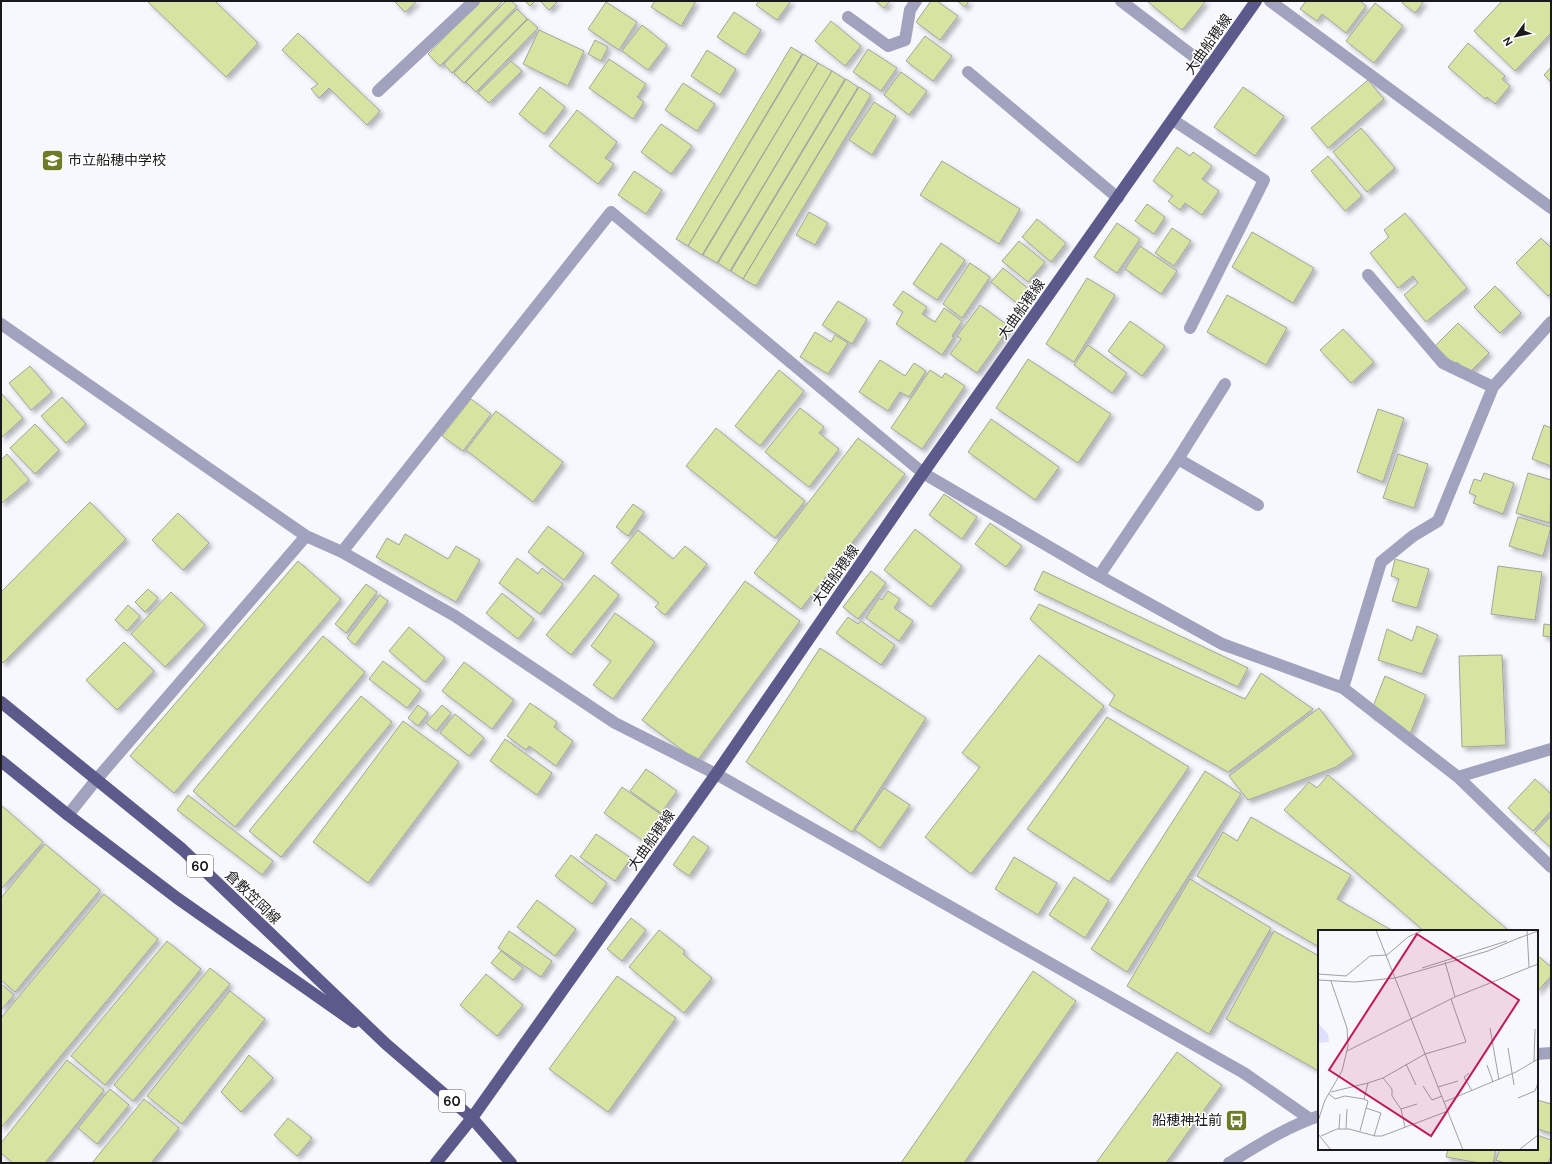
<svg xmlns="http://www.w3.org/2000/svg" width="1552" height="1164" font-family="'DM Sans','Noto Sans JP',sans-serif">
	<style>
		.building { fill: #d5e4a0; stroke: #a2a49d; filter: url(#shadow) }
		.lines { fill: none; stroke-linecap: round; stroke-linejoin: round }
		.minor { stroke: #a1a2be; stroke-width: 12 }
		.major { stroke: #5b5a8b; stroke-width: 12 }
		.labels { text-anchor: middle; stroke-width: 3; stroke-linejoin: round; paint-order: stroke }
		.shield { fill: #fff; stroke: #5f5f61; stroke-width: 1 }
		.shield-label { font-size: 13px; font-weight: bold; fill: #1a1a1d }
		.street-label { font-size: 14px; fill: #1a1a1d; stroke: #fff }
		.poi-label { font-size: 14px; fill: #1a1a1d; stroke: #fff; text-anchor: start }
		.inset-road { fill: none; stroke: #9f9fa4; stroke-width: 1 }
		.view { fill: #c2185b; fill-opacity: 0.15; stroke: #c2185b; stroke-width: 2 }
		.inset-edge { fill: none; stroke: #1a1a1d; stroke-width: 2 }
	</style>
	<defs>
		<filter id="shadow"><feDropShadow dx="3.5" dy="3.5" stdDeviation="2" flood-color="#0004"/></filter>
	</defs>
	<rect width="100%" height="100%" fill="#f7f8fe"/>
	<!-- building -->
	<path class="building" d="M147,1h68l43,42 -32,34z
		M394,1h23l-12,11z
		M480,1h23l-63,65 -12,-12z
		M506,1h5l6,5 -65,67 -8,-9z
		M525,1h10l-5,5z
		M540,1h18l-9,9z
		M655,1h41l-15,25 -30,-19z
		M759,1h32l-14,19 -21,-15z
		M875,1h15l-6,7z
		M931,1h6l21,15 -18,24 -24,-18z
		M957,1h12l-4,6z
		M1147,1h59l-24,29z
		M1306,1h54l6,5 -20,27 -24,-19 -5,7 -17,-12z
		M1403,1h21l-9,12 -13,-10z
		M1502,1h49v32l-36,38 -41,-40z
		M606,2l31,20 -18,28 -31,-21z
		M1375,3l28,23 -29,37 -28,-22z
		M517,9l10,10 -63,64 -10,-10z
		M734,12l27,18 -16,25 -28,-18z
		M528,19l10,9 -62,64 -10,-10z
		M831,21l30,25 -16,20 -30,-25z
		M642,25l25,20 -19,25 -26,-19z
		M539,30l45,21 -16,35 -45,-22z
		M298,33l82,78 -13,14 -38,-37 -10,10 -8,-9 7,-5 -36,-34z
		M925,36l27,20 -19,25 -27,-20z
		M595,40l13,7 -7,14 -13,-7z
		M1468,43l37,33 -3,3 8,7 -15,18 -8,-7 -2,2 -37,-32z
		M791,47l11,7 -114,192 -12,-7z
		M868,49l29,19 -16,23 -28,-19z
		M707,50l29,19 -16,26 -29,-19z
		M803,54l15,9 -116,192 -14,-9z
		M609,59l37,25 -9,13 7,5 -11,17 -44,-31z
		M511,61l11,10 -33,32 -11,-10z
		M818,63l14,8 -115,192 -14,-8z
		M1551,67v15l-7,-7z
		M832,71l13,8 -115,192 -12,-8z
		M901,72l26,19 -18,24 -25,-20z
		M846,79l12,8 -115,192 -12,-8z
		M1368,80l16,19 -56,49 -17,-20z
		M683,83l32,21 -18,27 -32,-21z
		M540,87l25,20 -21,27 -25,-20z
		M859,87l12,8 -115,191 -13,-7z
		M1243,87l41,29 -29,40 -41,-29z
		M874,102l22,14 -24,39 -23,-15z
		M577,110l40,32 -12,16 9,6 -16,20 -49,-38z
		M661,124l31,22 -21,28 -30,-22z
		M1361,128l34,40 -28,24 -34,-40z
		M1177,147l13,9 3,-4 19,14 -10,13 17,12 -17,24 -17,-12 -5,7 -12,-9 5,-5 -20,-15z
		M1328,156l34,40 -17,15 -34,-40z
		M942,161l78,48 -21,35 -79,-49z
		M634,171l28,19 -16,24 -28,-19z
		M1147,204l18,13 -11,17 -19,-13z
		M809,212l19,11 -13,22 -19,-10z
		M1405,213l62,75 -41,34 -22,-27 14,-12 -5,-7 -15,12 -28,-35 19,-16 -5,-7z
		M1037,219l29,24 -15,19 -29,-25z
		M1117,223l23,16 -23,34 -23,-16z
		M1172,228l19,13 -17,25 -19,-13z
		M1252,232l62,36 -21,35 -61,-36z
		M1541,238l10,10v45l-3,3 -32,-33z
		M1019,241l26,21 -17,20 -26,-21z
		M941,243l24,17 -28,40 -24,-16z
		M1140,246l37,25 -16,23 -36,-25z
		M970,263l20,14 -28,41 -19,-14z
		M1003,268l27,22 -12,14 -27,-22z
		M1087,278l28,17 -41,67 -28,-18z
		M1495,286l26,27 -21,20 -26,-26z
		M903,291l24,16 -5,7 13,8 9,-14 18,13 -10,15 2,1 -12,18 -46,-31 7,-12 -10,-7z
		M1227,295l60,33 -21,37 -59,-33z
		M838,301l29,18 -15,25 -30,-19z
		M980,305l30,22 -33,46 -27,-19 11,-15 -4,-3z
		M1130,321l35,25 -23,30 -34,-25z
		M1458,323l31,30 -20,20 -12,-11 -2,3 -20,-19z
		M1343,329l31,33 -23,21 -31,-33z
		M815,332l16,10 4,-7 13,8 -20,31 -28,-17z
		M1088,345l39,28 -15,20 -38,-28z
		M1028,359l83,55 -33,49 -82,-55z
		M880,360l25,16 9,-13 12,8 -17,26 -9,-5 -12,19 -29,-19z
		M30,366l22,26 -21,18 -22,-27z
		M779,370l25,21 -44,55 -25,-20z
		M930,370l12,8 3,-5 20,13 -43,63 -31,-21z
		M1,393l22,25 -22,20z
		M62,397l24,27 -20,19 -25,-27z
		M471,399l20,15 -28,37 -21,-15z
		M800,408l24,19 -5,6 20,16 -30,38 -44,-35z
		M1378,409l26,9 -21,64 -26,-10z
		M496,411l67,51 -30,40 -67,-52z
		M991,419l68,48 -24,33 -67,-48z
		M35,424l24,26 -24,24 -25,-26z
		M1544,425l7,3v38l-19,-7z
		M716,428l89,73 -30,37 -89,-72z
		M858,438l47,36 -104,135 -47,-36z
		M7,454l22,26 -27,23 -1,-1v-42z
		M1398,454l30,10 -14,44 -31,-10z
		M1484,473l30,10 -11,31 -30,-11 3,-7 -7,-3 5,-14 7,2z
		M1528,473l23,7 -1,43 -34,-10z
		M944,494l33,23 -15,22 -33,-24z
		M90,502l36,37 -123,124 -2,-2v-69z
		M633,504l11,8 -16,24 -12,-9z
		M178,513l31,30 -26,27 -31,-30z
		M1518,517l33,10 -8,29 -34,-10z
		M990,523l32,23 -16,21 -31,-23z
		M548,526l36,27 -20,27 -36,-28z
		M915,529l47,37 -31,41 -47,-37z
		M638,530l35,29 12,-13 22,18 -42,51 -10,-8 4,-4 -48,-40z
		M405,534l43,25 8,-13 24,14 -24,42 -80,-45 11,-19 12,7z
		M517,558l21,16 4,-6 21,16 -23,30 -41,-31z
		M1395,559l34,10 -12,39 -25,-7 7,-22 -8,-3z
		M298,561l43,38 -167,194 -44,-37z
		M1498,566l44,6 -7,48 -44,-6z
		M871,571l15,12 -28,36 -15,-12z
		M1043,571l205,97 -10,19 -204,-97z
		M594,575l25,20 -48,60 -25,-20z
		M745,581l55,40 -103,140 -55,-41z
		M366,584l11,8 -31,41 -11,-9z
		M148,589l10,9 -13,14 -10,-10z
		M888,591l12,8 -6,9 19,13 -14,20 -33,-23 13,-20 3,2z
		M171,592l34,33 -40,42 -34,-33z
		M502,593l32,26 -16,20 -32,-26z
		M380,595l8,6 -33,44 -8,-7z
		M1039,604l206,95 16,-26 52,36 -85,63 -119,-67 6,-10 -85,-76z
		M128,605l12,11 -13,15 -12,-11z
		M615,613l40,29 -42,57 -20,-14 18,-24 -20,-15z
		M848,617l10,7 3,-3 34,24 -14,20 -45,-32z
		M1544,624l7,1v12l-8,-1z
		M1417,626l21,9 -16,39 -44,-14 9,-31 25,12z
		M409,627l36,31 -20,24 -36,-31z
		M323,636l42,36 -130,155 -42,-36z
		M124,642l30,29 -37,39 -31,-30z
		M820,648l106,70 -74,114 -106,-70z
		M1039,655l65,51 -133,168 -46,-37 55,-70 -18,-14z
		M1502,655l4,90 -44,2 -3,-91z
		M383,661l38,29 -14,18 -38,-29z
		M464,662l50,38 -22,29 -50,-38z
		M1385,676l41,19 -16,39 -40,-20z
		M361,696l31,26 -111,135 -32,-26z
		M530,703l27,19 -3,5 19,14 -17,25 -27,-20 -3,4 -19,-14z
		M418,705l10,8 -10,13 -10,-8z
		M442,705l9,8 -15,18 -10,-8z
		M1319,708l35,46 -18,13 -88,33 -19,-24z
		M455,714l29,24 -15,18 -29,-23z
		M1107,717l82,50 -80,115 -82,-53z
		M403,721l56,41 -91,121 -55,-41z
		M505,739l47,34 -15,22 -47,-34z
		M646,769l31,22 -16,22 -31,-22z
		M1205,771l36,23 -114,178 -36,-23z
		M1328,775l181,156h-85l-140,-121 25,-28 8,6z
		M1535,779l16,15v17l-18,20 -25,-23z
		M622,787l41,29 -18,26 -41,-29z
		M884,788l26,17 -30,43 -25,-18z
		M188,795l85,66 -11,14 -85,-65z
		M1,805l42,37 -42,47z
		M1551,816v32l-16,-15z
		M1251,817l100,58 -14,24 56,32h-74v16l-122,-71 26,-44 14,9z
		M596,834l35,24 -16,23 -35,-24z
		M693,836l16,11 -20,29 -16,-11z
		M45,844l55,46 -85,102 -14,-12v-82z
		M571,855l36,28 -15,21 -37,-28z
		M1014,857l43,26 -19,32 -43,-26z
		M1074,877l35,23 -24,38 -36,-23z
		M1190,879l81,49 -62,106 -82,-48z
		M104,894l54,45 -157,189v-110z
		M537,900l39,29 -21,27 -38,-29z
		M631,918l15,12 -24,31 -15,-12z
		M659,930l26,21 -2,3 29,24 -28,35 -55,-46z
		M509,931l43,30 -11,16 -43,-29z
		M1274,931l45,25v115l-93,-52z
		M167,941l34,28 -96,116 -34,-29z
		M501,951l22,17 -10,12 -22,-17z
		M1537,955l14,12v9l-14,16z
		M210,968l20,16 -97,117 -19,-16z
		M1033,971l43,30 -112,162h-63z
		M486,974l37,31 -26,31 -37,-31z
		M617,976l59,42 -68,94 -59,-43z
		M1,984l13,11 -13,15z
		M230,991l35,28 -83,105 -35,-28z
		M1177,1052l45,33 -56,78h-70z
		M249,1055l24,23 -32,34 -20,-20z
		M67,1060l37,30 -59,73h-32l-12,-10v-10z
		M110,1089l19,16 -32,39 -19,-16z
		M144,1099l35,29 -28,35h-59z
		M1537,1100l14,4v29l-14,-4z
		M288,1118l24,20 -15,18 -23,-21z
		M1537,1135l14,5v16l-3,7h-43l-9,-3 4,-11h37z
		M1448,1149h48l-3,14h-13l-34,-6z"/>
	<g class="lines">
		<!-- minor -->
		<path class="minor" d="M1121,1l88,67
			M1270,1l281,207
			M848,17l40,29 17,-6 5,-30 6,-9
			M968,72l150,126
			M378,91l96,-90
			M1173,120l91,60 -74,148
			M1368,275l75,88 50,24
			M1551,322l-58,65 -55,134 -25,15 -32,26 -38,126 115,89 93,-28
			M1,324l305,212 36,16 113,64 160,107 101,51 528,299 66,46
			M1178,459l80,46
			M342,552l269,-340 312,261 171,100 128,71 121,44
			M1099,576l79,-117 47,-75
			M1458,777l93,90
			M68,815l28,-35 210,-244
			M1537,1054l14,-1
			M1229,1163c28,-17 59,-37 90,-47"/>
		<!-- major -->
		<path class="major" d="M1,702l181,147 204,195 86,74 39,45
			M1,761l67,54 109,83 177,124
			M436,1163l36,-45 244,-344 207,-301 333,-472"/>
	</g>
	<!-- icons -->
	<defs>
		<symbol id="school-square" viewBox="-11 -11 22 22"><rect x="-9" y="-9" width="18" height="18" rx="4" fill="#6e7c2a" stroke="#fff"/><path d="M0-5L7-2L0 1L-7-2ZM-4 1L0 2.5L4 1V4Q0 6-4 4Z" fill="#fff"/></symbol>
		<symbol id="bus-square" viewBox="-11 -11 22 22"><rect x="-9" y="-9" width="18" height="18" rx="4" fill="#6e7c2a" stroke="#fff"/><path d="M-5-6H5V4H4V6H2V4H-2V6H-4V4H-5ZM-3.5-4V0h7V-4ZM-3.5 1.2v1.5H-2V1.2ZM2 1.2v1.5H3.5V1.2Z" fill="#fff"/></symbol>
	</defs>
	<g fill-rule="evenodd">
		<use href="#school-square" x="40" y="148" width="25" height="25"/>
		<use href="#bus-square" x="1224" y="1108" width="25" height="25"/>
	</g>
	<g class="labels">
		<!-- shield labels -->
		<g class="shield">
			<rect x="187" y="855" width="26" height="22" rx="3"/>
			<rect x="439" y="1090" width="26" height="22" rx="3"/>
		</g>
		<g class="shield-label">
			<text x="200" y="871">60</text>
			<text x="452" y="1106">60</text>
		</g>
		<!-- street labels -->
		<g class="street-label">
			<text transform="translate(1208 44) rotate(-55)" y="5">大曲船穂線</text>
			<text transform="translate(1021 309) rotate(-55)" y="5">大曲船穂線</text>
			<text transform="translate(835 575) rotate(-55)" y="5">大曲船穂線</text>
			<text transform="translate(651 840) rotate(-55)" y="5">大曲船穂線</text>
			<text transform="translate(253 897) rotate(44)" y="5">倉敷笠岡線</text>
		</g>
		<!-- poi labels -->
		<g class="poi-label">
			<text x="68" y="165">市立船穂中学校</text>
			<text x="1222" y="1125" text-anchor="end">船穂神社前</text>
		</g>
	</g>
	<!-- overview -->
	<g transform="translate(1318 930)">
		<rect width="220" height="220" fill="#f7f8fe"/>
		<path d="M0,93l10,11 1,8 -11,1z" fill="#dee0fd"/>
		<path class="inset-road" d="M58,0l87,220M209,0l2,37M201,8l19,-7M127,32l10,35M104,38l85,-27M0,44l28,2 24,-20 17,-1 21,-18 15,-7M0,50l37,2 40,-4 93,-27 33,-14M172,98l9,52M190,118l6,37M29,121l108,-54 83,-33M216,132l1,-33M88,134l10,21M169,135l6,17M151,143l-5,4 8,14M65,148l42,-24 41,-12 -15,-43M105,156l9,14 10,-4M120,157l20,-6M13,162l37,-9M11,164l6,5 10,-3 19,3 4,-16 15,-5 9,11v7l9,13 4,18M200,168l17,-7 3,-8M126,172l72,-30 22,-13M48,178l15,5 -7,23M83,179l16,-5M0,191l7,-21 17,-29 6,-25 -1,-18 -16,-47M21,199l1,-15M28,199l1,-20M42,201l8,-30 -4,-2M0,204l13,16M3,206l16,-7h12l26,7h7l66,-25M201,220l19,-15"/>
		<path class="view" d="M99,4l102,66 -88,136 -102,-66z"/>
		<rect width="220" height="220" class="inset-edge"/>
	</g>
	<!-- border -->
	<rect width="1552" height="1164" fill="none" stroke="#1a1a1d" stroke-width="4"/>
	<!-- north arrow -->
	<g transform="translate(1516 36) rotate(237)" stroke="#ffffff" stroke-width="3" paint-order="stroke">
	<path d="M0-3L7 15L0 10L-7 15Z" fill="#1a1a1d"/>
	<text y="-6" font-size="11" font-weight="bold" text-anchor="middle" fill="#1a1a1d">N</text>
	</g>
</svg>
